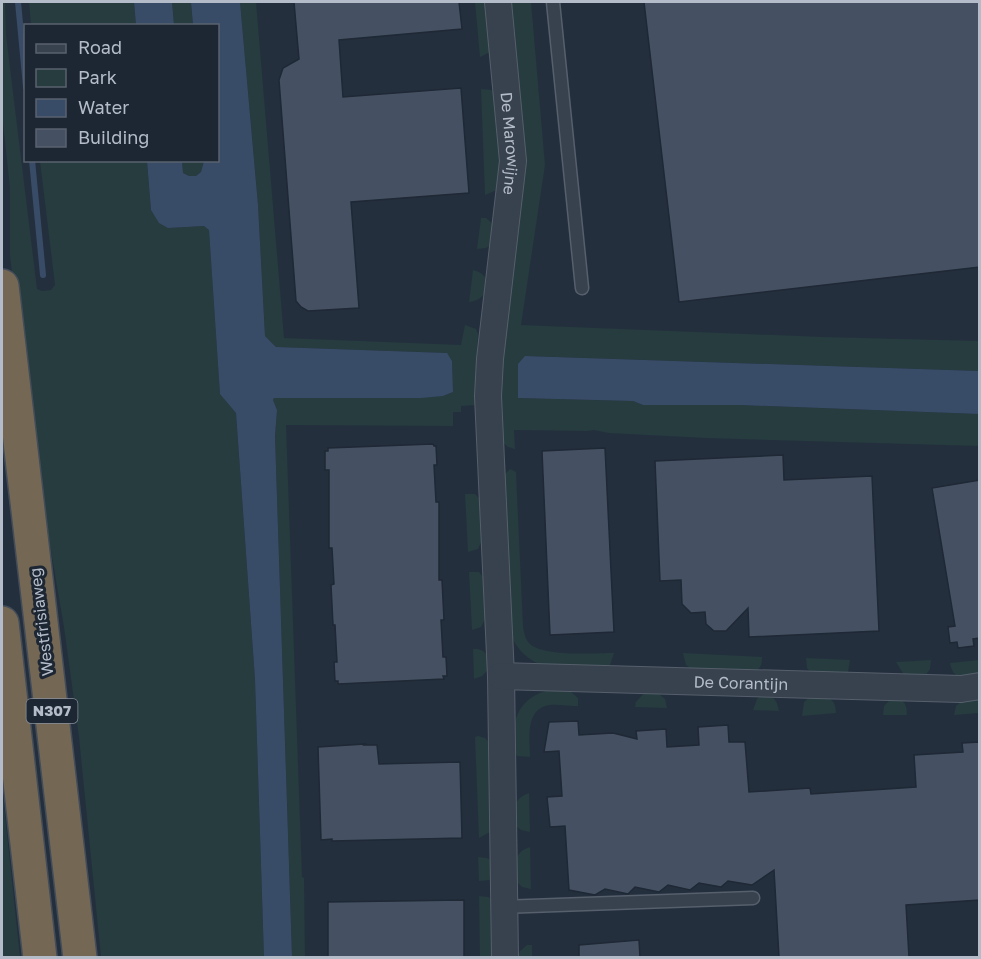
<svg xmlns="http://www.w3.org/2000/svg" width="981" height="959" font-family="'Golos Text',sans-serif">
	<style>
		.green { fill: #263c3f }
		.water { fill: #394c67 }
		.lines { fill: none; stroke-linecap: round; stroke-linejoin: round }
		.stream { stroke: #394c67; stroke-width: 6 }
		.building { fill: #455162; stroke: #1f2835; stroke-width: 1.5 }
		.lane-casing { stroke: #565f6c; stroke-width: 15 }
		.street-casing { stroke: #565f6c; stroke-width: 28 }
		.highway-casing { stroke: #434c59; stroke-width: 36 }
		.lane { stroke: #38414e; stroke-width: 12 }
		.street { stroke: #38414e; stroke-width: 26 }
		.highway { stroke: #746855; stroke-width: 33 }
		.labels { text-anchor: middle; stroke-width: 6; stroke-linejoin: round; paint-order: stroke }
		.shield { fill: #1d2633; stroke: #878f9c; stroke-width: 1.5 }
		.shield-label { font-size: 15px; font-weight: bold; fill: #b4bcc9 }
		.street-label { font-size: 16px; fill: #b4bcc9; stroke: #1d2633 }
	</style>
	<rect width="100%" height="100%" fill="#242f3e"/>
	<!-- green -->
	<path class="green" d="M2,2h3l1,33 31,254 5,2 9,-1 4,-5 -15,-124h107l4,49 17,18 36,-2 5,3 11,164 16,20 19,266 9,278h-163l-22,-220 -15,-110 -33,-193 -21,-178v-68l-8,-74z
		M29,2h105l2,23h-105z
		M172,2h19l2,23h-19z
		M240,2h16l28,336 177,7 4,-20 11,4 2,5 -3,51 1,20 -15,1v6h-8v14l-167,-1 16,452 2,1 1,79h-13l-17,-521 2,-26 -4,-9 1,-3 169,-2 10,-4 -1,-31 -6,-8 -170,-6 -11,-11 -7,-131z
		M475,2h15l2,49 -12,6z
		M511,2h20l14,163 -24,160 302,12 156,4v30l-453,-15 -8,42 115,3 10,4h97l239,9v32l-273,-8 -97,-5 -15,-3 -7,1 -73,-1 1,19 -7,-2 -8,-7 -3,-50 27,-247z
		M481,89l10,1 7,5 4,62 -5,33 -12,5z
		M182,161h22l-3,11 -5,4h-7l-6,-3z
		M481,218h5l7,6 -1,20 -6,4 -9,1z
		M473,270c21,4 18,30 -4,32z
		M510,469l6,3 7,154c1,7 2,13 7,18 15,13 65,9 84,9l-4,12 -5,3 -63,-3c-14,-5 -23,-14 -30,-27l-10,-157 3,-7z
		M465,494h10l6,6 2,38 -5,11 -10,3z
		M469,572h10l6,7 2,37 -6,11 -9,3z
		M473,649c14,-1 15,8 16,20l-7,7 -8,3z
		M683,653l79,4c0,7 -1,11 -7,15l-62,-2 -7,-5z
		M806,658l44,2 -2,12 -6,4 -30,-2 -5,-6z
		M931,660l-1,9 -5,7 -21,-1 -8,-13z
		M979,660v15c-16,2 -25,7 -29,-12z
		M554,689l15,1 9,8v8c-10,0 -24,-3 -33,0 -20,7 -15,35 -15,51l-13,-1c-4,-6 -3,-12 -3,-19 -1,-27 13,-43 40,-48z
		M644,693h14l7,6 2,9 -32,-1 1,-5z
		M761,695c12,0 16,4 18,16l-26,-1 4,-11z
		M811,696c14,1 25,0 25,17l-34,3 2,-14z
		M891,699c12,0 16,3 16,16h-24l1,-9z
		M964,699l15,1v13l-25,2 2,-9z
		M478,736l7,2 6,6 -1,88 -11,6 -4,-101z
		M2,786l18,171h-18z
		M529,793l1,39 -9,-2 -6,-5c-1,-16 -3,-26 14,-32z
		M530,847l1,42 -9,-2 -6,-6c-1,-16 -4,-28 14,-34z
		M478,857l9,1 6,4 -1,16 -3,2 -10,1z
		M479,896l9,1 4,2 3,58h-15z
		M527,945h5v12h-14l2,-6z"/>
	<!-- water -->
	<path class="water" d="M134,2h38l2,23h-38z
		M191,2h49l18,203 7,131 11,11 171,6 5,8 1,31 -10,4 -22,2h-147l-1,2 4,10 -2,26 17,521h-28l-9,-278 -19,-266 -16,-19 -11,-164 -5,-4 -36,2 -9,-5 -8,-13 -4,-49h35l1,12 6,3h7l5,-4 3,-11 14,-1v-134l-25,-1z
		M525,356l454,15v43l-239,-9h-97l-10,-4 -115,-3v-34z"/>
	<g class="lines">
		<!-- stream -->
		<path class="stream" d="M18,2l8,85
			M32,160l11,115"/>
	</g>
	<!-- building -->
	<path class="building" d="M294,2h165l3,27 -123,11 4,57 118,-9 8,105 -118,9 8,106 -51,3 -7,-4 -5,-6 -17,-221 4,-12 16,-9z
		M644,2h336v265l-301,35z
		M433,444l1,2h2l1,19h-3l2,37h3v78h3l2,40h-3l2,37h3l1,19h-4l1,3 -106,5v-3h-3l-1,-19h3l-2,-37h-2l-2,-40 3,-1 -2,-36h-3v-78h-4v-19h3v-3z
		M605,448l9,184 -64,3 -8,-184z
		M783,455l1,25 88,-4 7,155 -130,6 -1,-29 -22,23h-12l-8,-7 -1,-12 -14,1 -9,-9 -1,-24 -21,1 -5,-120z
		M980,480v158l-7,1 1,7 -16,2 -1,-6 -7,1 -2,-16 7,-1 -23,-138z
		M578,721l1,14 34,-2 24,6 -1,-8 30,-2 1,18 32,-2 -1,-18 30,-2 1,17h16l4,50 61,-4 1,6 105,-7 -2,-32 49,-3 -1,-9 18,-1v158l-74,5 3,52h-130l-5,-87 -22,15 -24,-4 -7,6 -22,-4 -9,7 -22,-5 -9,7 -24,-5 -7,7 -23,-5 -10,6 -26,-5 -4,-64 -15,1 -3,-30 15,-1 -3,-45 -15,1 5,-30z
		M365,744l-1,1h13l2,19 81,-2 2,76 -130,3v-2l-11,1 -3,-93z
		M464,900v57h-136v-55z
		M639,940l1,17h-61v-12z"/>
	<g class="lines">
		<defs>
			<path id="lane" d="M553,2l29,286
				M504,907l249,-9"/>
			<g id="street">
				<path id="s1" d="M498,2l15,159 -23,198 -2,37 13,280 4,282"/>
				<path id="s2" d="M501,676l460,13 19,-3"/>
			</g>
			<path id="highway" d="M2,286l78,672
				M2,623l38,335"/>
		</defs>
		<!-- lane casing -->
		<use href="#lane" class="lane-casing"/>
		<!-- street casing -->
		<use href="#street" class="street-casing"/>
		<!-- highway casing -->
		<use href="#highway" class="highway-casing"/>
		<!-- lane -->
		<use href="#lane" class="lane"/>
		<!-- street -->
		<use href="#street" class="street"/>
		<!-- highway -->
		<use href="#highway" class="highway"/>
	</g>
	<g class="labels">
		<!-- shield labels -->
		<rect class="shield" x="26.5" y="699" width="51" height="24" rx="4.5"/>
		<g class="shield-label">
			<text x="52" y="716">N307</text>
		</g>
		<!-- street labels -->
		<g class="street-label">
			<text dy="6" stroke="none"><textPath href="#s1" startOffset="142">De Marowijne</textPath></text>
			<text transform="translate(41 622) rotate(-97)" y="6">Westfrisiaweg</text>
			<text dy="6" stroke="none"><textPath href="#s2" startOffset="240">De Corantijn</textPath></text>
		</g>
	</g>
	<!-- border -->
	<rect width="981" height="959" fill="none" stroke="#b4bcc9" stroke-width="6"/>
	<!-- legend -->
	<rect x="24" y="24" width="195" height="138" fill="#1d2633" stroke="#59626f" stroke-width="1.5"/>
	<rect x="36" y="44" width="30" height="9" fill="#38414e" stroke="#59626f" stroke-width="1.5"/>
	<text x="78" y="54" font-size="18" fill="#b4bcc9">Road</text>
	<rect x="36" y="69" width="30" height="18" fill="#263c3f" stroke="#59626f" stroke-width="1.5"/>
	<text x="78" y="84" font-size="18" fill="#b4bcc9">Park</text>
	<rect x="36" y="99" width="30" height="18" fill="#394c67" stroke="#59626f" stroke-width="1.5"/>
	<text x="78" y="114" font-size="18" fill="#b4bcc9">Water</text>
	<rect x="36" y="129" width="30" height="18" fill="#455162" stroke="#59626f" stroke-width="1.5"/>
	<text x="78" y="144" font-size="18" fill="#b4bcc9">Building</text>
</svg>
